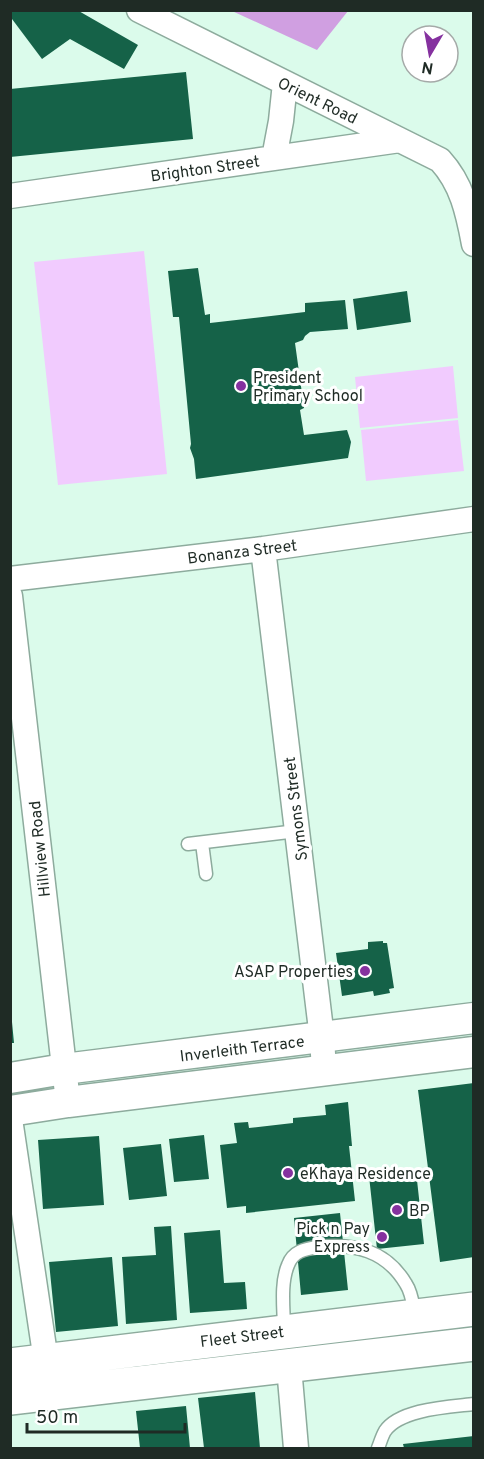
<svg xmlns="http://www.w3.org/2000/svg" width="484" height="1459" font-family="Overpass,sans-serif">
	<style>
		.green { fill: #f1cbfe }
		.forest { fill: #d09fe1 }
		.building { fill: #156248 }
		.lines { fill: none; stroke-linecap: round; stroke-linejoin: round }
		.service-casing { stroke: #8dab9d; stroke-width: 15 }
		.minor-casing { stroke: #8dab9d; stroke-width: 27 }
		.tertiary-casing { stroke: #8dab9d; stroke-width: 33 }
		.primary-casing { stroke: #8dab9d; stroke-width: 36 }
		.service { stroke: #fff; stroke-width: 12 }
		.minor { stroke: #fff; stroke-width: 24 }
		.tertiary { stroke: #fff; stroke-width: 30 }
		.primary { stroke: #fff; stroke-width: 33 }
		.poi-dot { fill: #85319f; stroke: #fff; stroke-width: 2 }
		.labels { text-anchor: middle; stroke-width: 6; stroke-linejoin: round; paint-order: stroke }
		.street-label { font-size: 16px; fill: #1f2b25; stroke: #fff }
		.poi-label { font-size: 16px; fill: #1f2b25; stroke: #fff; text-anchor: start }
	</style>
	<rect width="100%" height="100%" fill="#dbfbeb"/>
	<!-- green -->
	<path class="green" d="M144,251l23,223 -109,11 -24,-223z
		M453,366l5,52 -98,10 -5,-51z
		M458,420l6,51 -98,10 -5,-51z"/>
	<!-- forest -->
	<path class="forest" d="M232,11h116l-31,39z"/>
	<!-- building -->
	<path class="building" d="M10,10h67l61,35 -14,24 -54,-30 -28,20 -30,-40 -2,1z
		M186,72l7,67 -183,18v-68z
		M198,268l7,47 5,-1v9l95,-11v-9l40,-3 3,29 -38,3 -5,4 -2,4 -8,3 9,65 -4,2 4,25 43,-5 4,12 -3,16 -152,21 -2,-20 -4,-11 1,-4 -12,-127h-6l-5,-46z
		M407,291l4,31 -54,8 -4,-31z
		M383,941v2h4l7,45 -5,1 1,4 -16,3 -1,-5 -31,5 -6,-43 32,-4v-7z
		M10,1022h2l2,21h-4z
		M474,1083v174l-34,5 -22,-172z
		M348,1102l4,44h-3l6,55 -109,12v-7l-19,2 -7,-63 17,-2 -3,-20 14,-1 1,6 44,-5v-5l33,-3 -1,-10z
		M204,1135l5,44 -35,3 -5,-43z
		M99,1136l5,69 -61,4 -5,-69z
		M161,1144l6,52 -38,4 -6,-52z
		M416,1171l8,73 -47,5 -8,-73z
		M340,1213l8,77 -47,5 -7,-77z
		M171,1226l6,94 -51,4 -4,-67 34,-2 -2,-28z
		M220,1230l4,53 21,-1 2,27 -57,4 -6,-80z
		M112,1257l6,69 -62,6 -7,-70z
		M255,1392l5,56h-56l-6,-50z
		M186,1406l4,42h-50l-4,-37z
		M474,1436v12h-70l-1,-4z"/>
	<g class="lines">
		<defs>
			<path id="service" d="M202,843l4,31
				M188,844l109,-13
				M284,1330c0,-20 -4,-46 4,-65 5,-14 17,-16 30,-18 36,-4 68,3 88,37 6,9 7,21 9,31
				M378,1448c2,-5 4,-12 7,-17 15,-22 64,-24 89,-27"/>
			<path id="minor" d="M139,10l301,150c22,24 28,52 34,84
				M274,158l7,-37 4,-38
				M10,196l390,-56
				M263,549l59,489 2,32
				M10,579l253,-30 211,-30
				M10,596l58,506
				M10,1119l36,242
				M289,1367l7,81"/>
			<path id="tertiary" d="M10,1078l54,-9 410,-51
				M10,1111l58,-9 406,-50"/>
			<path id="primary" d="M10,1365l464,-56
				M10,1398l464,-54"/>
		</defs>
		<!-- service casing -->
		<use href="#service" class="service-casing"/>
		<!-- minor casing -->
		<use href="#minor" class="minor-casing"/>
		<!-- tertiary casing -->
		<use href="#tertiary" class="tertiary-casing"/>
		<!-- primary casing -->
		<use href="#primary" class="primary-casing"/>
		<!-- service -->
		<use href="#service" class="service"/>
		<!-- minor -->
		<use href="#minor" class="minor"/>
		<!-- tertiary -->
		<use href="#tertiary" class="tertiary"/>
		<!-- primary -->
		<use href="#primary" class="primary"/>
	</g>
	<!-- markers -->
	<g class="poi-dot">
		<circle cx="241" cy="386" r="6"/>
		<circle cx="365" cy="971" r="6"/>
		<circle cx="288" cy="1173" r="6"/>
		<circle cx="397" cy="1210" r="6"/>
		<circle cx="382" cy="1237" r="6"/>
	</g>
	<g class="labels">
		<!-- street labels -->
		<g class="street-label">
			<text transform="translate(318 100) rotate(26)" y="6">Orient Road</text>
			<text transform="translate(205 168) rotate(-8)" y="6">Brighton Street</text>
			<text transform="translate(242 551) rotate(-7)" y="6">Bonanza Street</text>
			<text transform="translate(295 809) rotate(-97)" y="6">Symons Street</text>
			<text transform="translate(39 849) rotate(-96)" y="6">Hillview Road</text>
			<text transform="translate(242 1048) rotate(-7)" y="6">Inverleith Terrace</text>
			<text transform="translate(242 1336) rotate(-7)" y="6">Fleet Street</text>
		</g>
		<!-- poi labels -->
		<g class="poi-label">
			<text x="253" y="383">President<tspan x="253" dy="18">Primary School</tspan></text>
			<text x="353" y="977" text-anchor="end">ASAP Properties</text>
			<text x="300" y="1179">eKhaya Residence</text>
			<text x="409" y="1216">BP</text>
			<text x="370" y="1234" text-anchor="end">Pick n Pay<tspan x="370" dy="18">Express</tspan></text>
		</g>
	</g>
	<!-- border -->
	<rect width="484" height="1459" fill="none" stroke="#1f2b25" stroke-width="24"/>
	<!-- north arrow -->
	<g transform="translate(430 54) rotate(190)"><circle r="28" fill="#ffffff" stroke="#a5aaa8" stroke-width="1.5"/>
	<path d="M0-4.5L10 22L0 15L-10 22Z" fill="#85319f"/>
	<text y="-9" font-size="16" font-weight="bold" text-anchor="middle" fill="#1f2b25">N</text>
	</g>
	<!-- scale -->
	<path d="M27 1423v9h158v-9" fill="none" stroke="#1f2b25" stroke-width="3"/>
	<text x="36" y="1423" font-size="18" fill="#1f2b25" stroke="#ffffff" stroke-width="4.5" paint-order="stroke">50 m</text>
</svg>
